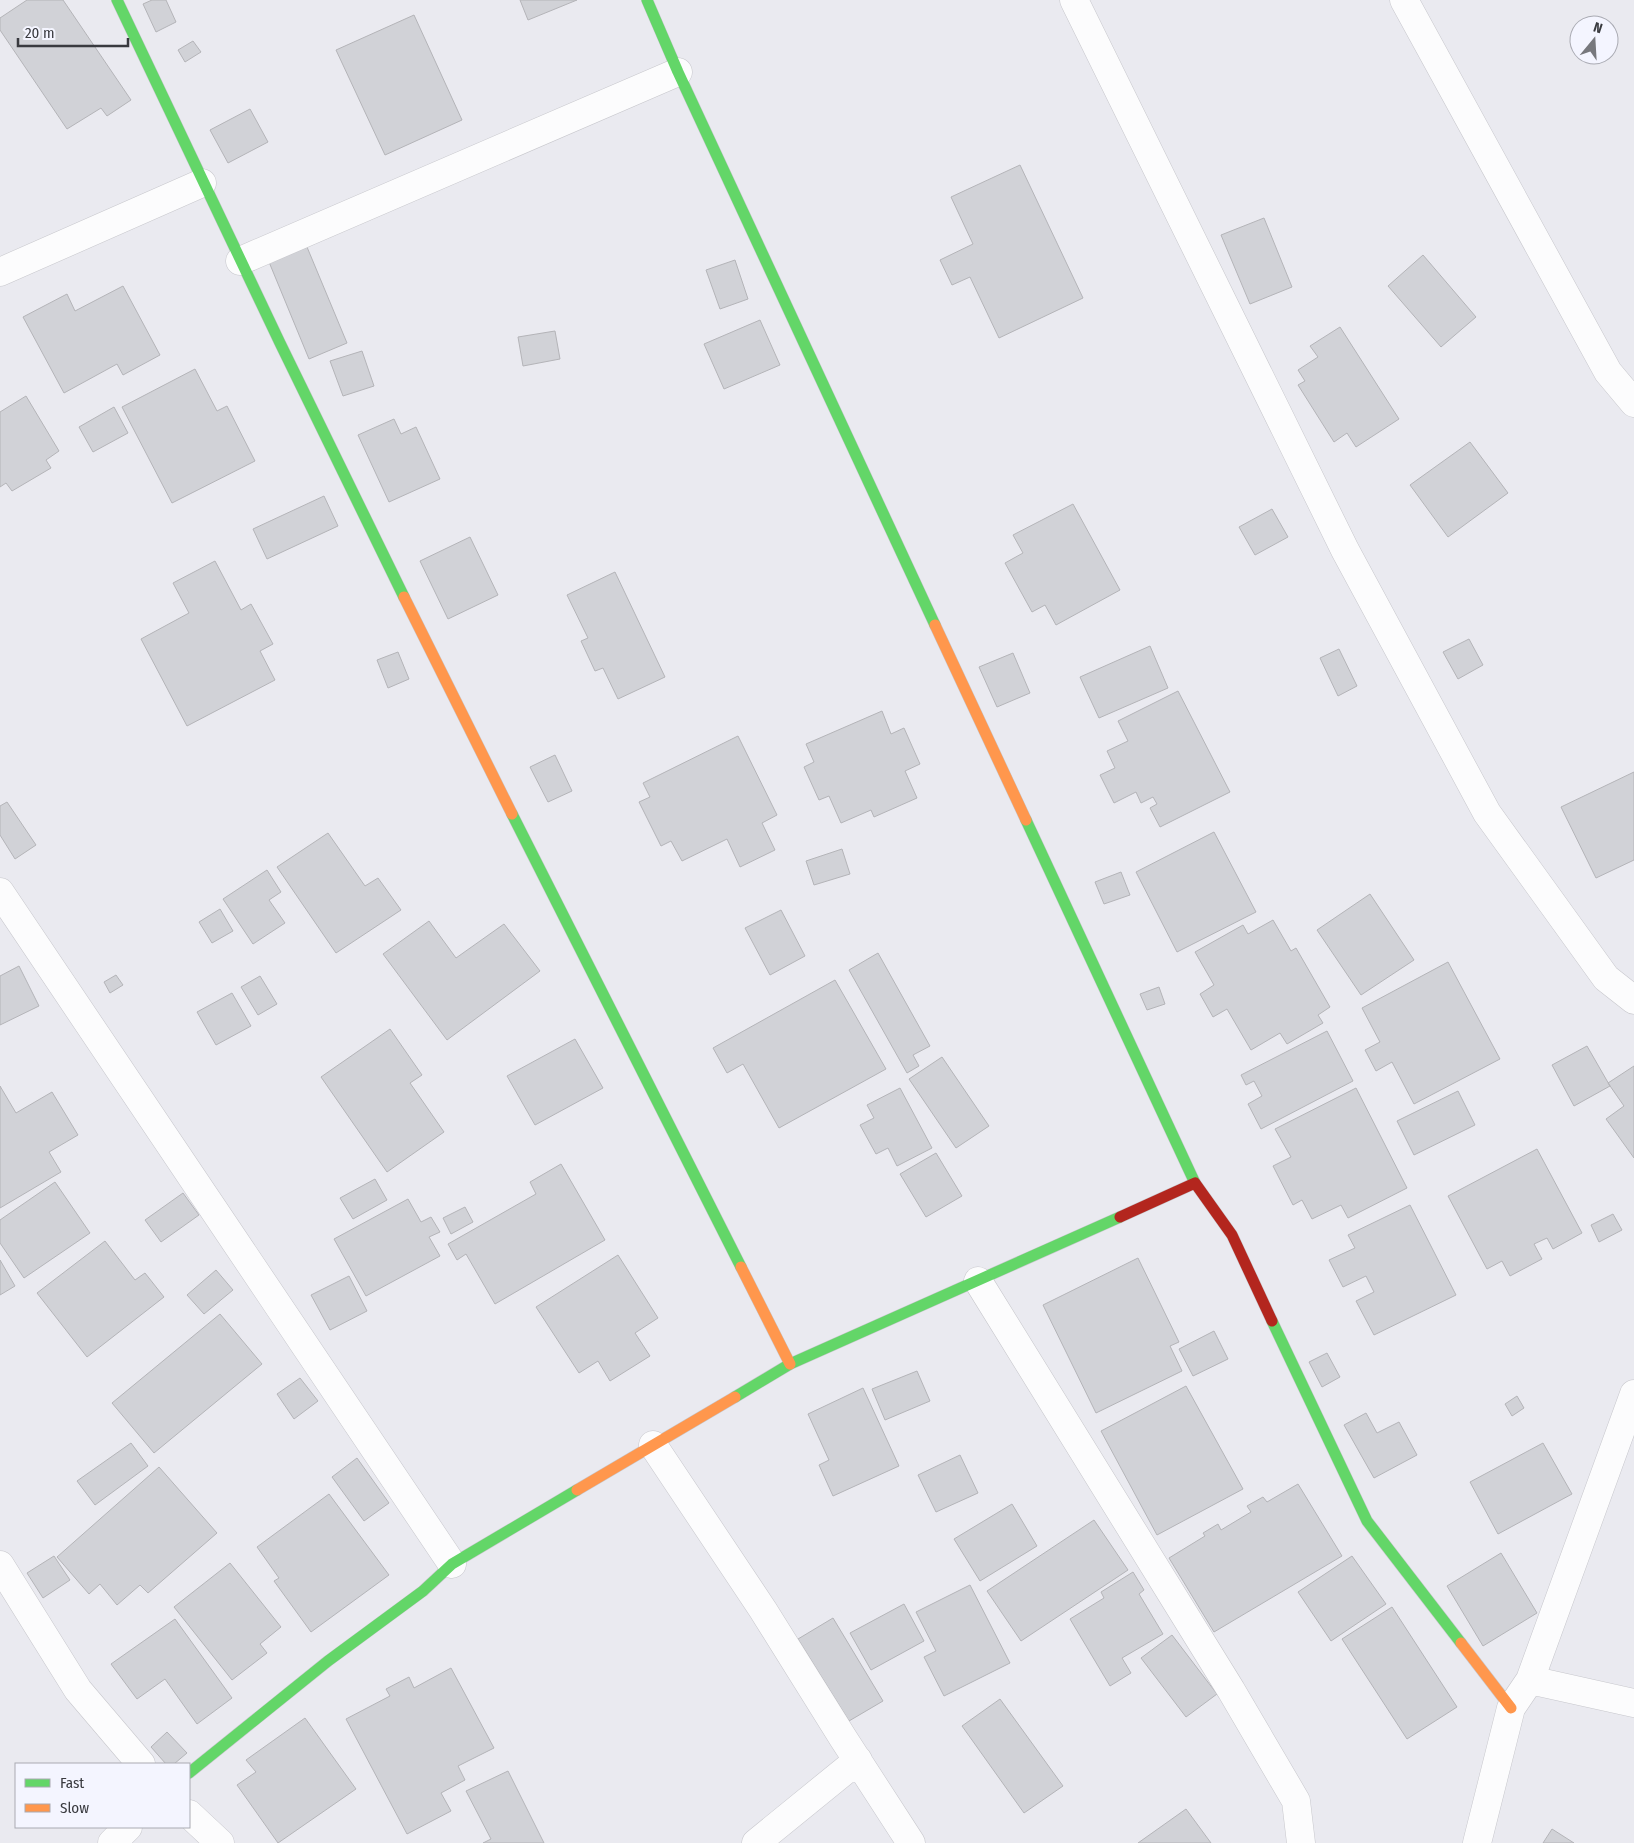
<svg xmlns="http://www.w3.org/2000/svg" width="1634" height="1843" font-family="'Fira Sans Condensed',sans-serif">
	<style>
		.building { fill: #d1d2d7; stroke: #b4b4b8 }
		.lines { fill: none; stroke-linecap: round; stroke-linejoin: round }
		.street-casing { stroke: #c7c7cc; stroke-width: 29 }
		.fast-casing { stroke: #c7c7cc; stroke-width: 12 }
		.slow-casing { stroke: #c7c7cc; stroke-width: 12 }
		.jam-casing { stroke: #c7c7cc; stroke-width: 12 }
		.street { stroke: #fcfcfd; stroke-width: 28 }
		.fast { stroke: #63d668; stroke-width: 11 }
		.slow { stroke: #ff974d; stroke-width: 11 }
		.jam { stroke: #b3261e; stroke-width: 11 }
	</style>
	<rect width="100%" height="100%" fill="#eaeaf0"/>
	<!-- building -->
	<path class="building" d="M27,0h36l68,100 -24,16 -6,-8 -34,21 -67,-99v-12z
		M152,0h14l10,22 -20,10 -13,-28z
		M520,0h57l-49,20z
		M414,15l48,105 -77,35 -49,-105z
		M193,41l8,11 -16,10 -7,-12z
		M250,109l18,33 -40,21 -18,-33z
		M1020,165l63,133 -84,40 -29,-61 -18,8 -12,-25 33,-16 -22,-47z
		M1264,218l28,69 -42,17 -29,-69z
		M307,247l40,96 -38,16 -40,-97z
		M1423,255l53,62 -35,30 -53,-61z
		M735,260l13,39 -28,10 -14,-39z
		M123,286l37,69 -37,20 -6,-11 -53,29 -41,-76 44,-23 8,17z
		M760,320l20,45 -56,24 -20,-45z
		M1340,327l59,92 -43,28 -9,-14 -13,9 -36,-57 7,-4 -7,-11 20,-13 -8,-11z
		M555,331l5,28 -37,7 -5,-29z
		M362,351l12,35 -31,10 -13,-35z
		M195,369l22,42 10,-5 28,55 -83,42 -50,-96z
		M26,396l33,55 -13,9 5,8 -39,23 -6,-8 -6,4v-75z
		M114,407l14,26 -35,19 -14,-25z
		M394,419l7,15 15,-7 24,52 -51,23 -31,-67z
		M1470,442l38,51 -60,44 -38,-52z
		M324,496l14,30 -71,33 -14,-30z
		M1073,504l47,86 -64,35 -11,-20 -13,7 -27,-49 18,-10 -10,-18z
		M1272,509l16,28 -33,18 -16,-28z
		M470,537l28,58 -50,24 -28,-58z
		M215,561l26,49 10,-6 22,40 -13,7 15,29 -88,46 -46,-87 48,-26 -16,-30z
		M615,572l50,105 -47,22 -15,-31 -8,3 -14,-30 7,-3 -21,-43z
		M1469,639l14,26 -25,14 -15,-27z
		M1150,646l18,42 -69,30 -19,-41z
		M1339,649l18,37 -19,10 -18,-38z
		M398,652l11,27 -21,9 -11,-28z
		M1013,653l17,40 -33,14 -18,-40z
		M1178,691l52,101 -70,35 -10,-19 7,-4 -4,-7 -12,6 -5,-11 -22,11 -14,-28 15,-7 -8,-17 21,-10 -10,-20z
		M882,711l9,23 13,-6 16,36 -15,7 12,27 -43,19 -3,-7 -30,13 -12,-27 -10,4 -15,-33 10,-5 -8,-18z
		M738,736l39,79 -15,8 13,27 -35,17 -13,-28 -45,22 -11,-20 -10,5 -22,-44 11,-5 -7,-14z
		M555,755l17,36 -24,11 -18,-35z
		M1634,772v88l-38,18 -35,-71z
		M7,802l29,43 -21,14 -15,-24v-29z
		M1214,832l42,80 -79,40 -41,-80z
		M328,833l37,53 13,-8 23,32 -65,43 -59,-86z
		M842,849l8,25 -36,11 -8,-24z
		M267,870l14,22 -12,8 16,23 -32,21 -30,-45z
		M1121,872l9,23 -26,9 -9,-22z
		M1370,894l44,66 -53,35 -44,-65z
		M220,909l13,22 -21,12 -13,-21z
		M781,910l24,46 -35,19 -25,-47z
		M1273,920l18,31 5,-3 34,59 -12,8 5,8 -36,21 -7,-11 -29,17 -24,-41 -14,8 -13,-23 14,-9 -19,-33 48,-27 5,9z
		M429,921l27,37 48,-34 36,47 -93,69 -64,-86z
		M878,953l52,93 -17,9 6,11 -12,7 -58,-103z
		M1448,962l52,97 -86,45 -22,-42 -16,9 -11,-21 15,-8 -18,-34z
		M19,966l20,40 -39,19v-49z
		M116,975l7,10 -13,8 -6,-11z
		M260,976l17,28 -19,11 -17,-28z
		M835,980l51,89 -107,59 -36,-64 -16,9 -14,-25z
		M1159,987l6,17 -18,6 -7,-16z
		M232,993l19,33 -35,19 -19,-33z
		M390,1029l32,46 -12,8 34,49 -57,40 -66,-95z
		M1327,1031l26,50 -92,48 -13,-25 14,-8 -8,-15 -8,4 -5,-10z
		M575,1039l28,49 -68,37 -28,-49z
		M1587,1046l23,40 -36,20 -22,-41z
		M942,1057l47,69 -33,22 -47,-69z
		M1634,1066v92l-28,-39 18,-13 -16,-23z
		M0,1086l16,27 36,-21 26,43 -29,17 12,20 -61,36z
		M900,1088l32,60 -35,18 -9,-18 -12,6 -16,-29 14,-7 -7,-13z
		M1356,1088l51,100 -59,30 -7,-13 -29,14 -10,-19 -9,5 -20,-39 18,-9 -16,-28z
		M1458,1091l17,34 -61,30 -17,-34z
		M1537,1149l45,84 -29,16 -6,-11 -13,6 8,15 -32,17 -8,-15 -15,8 -39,-73z
		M936,1153l26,43 -36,21 -26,-43z
		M561,1164l44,76 -110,64 -29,-50 -9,6 -9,-16 88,-50 -6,-12z
		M375,1179l12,21 -34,19 -13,-21z
		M55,1182l35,51 -66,45 -24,-35v-23z
		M183,1193l16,22 -38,27 -16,-22z
		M408,1199l13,23 10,-5 9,15 -11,5 11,19 -74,40 -32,-57z
		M1410,1205l46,90 -82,40 -18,-34 18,-9 -8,-16 -23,11 -14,-27 26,-12 -7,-13z
		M465,1207l8,15 -22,12 -8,-16z
		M1613,1214l9,16 -23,12 -8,-17z
		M105,1241l30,39 10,-7 19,24 -77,60 -50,-64z
		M618,1255l40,63 -23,15 15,23 -40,25 -12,-20 -19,12 -43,-66z
		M1138,1258l41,84 -9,4 12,25 -86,42 -53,-108z
		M0,1260l15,26 -15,9z
		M216,1270l17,20 -29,24 -17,-19z
		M349,1276l18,35 -37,19 -19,-35z
		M220,1314l42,50 -108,89 -42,-50z
		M1214,1331l14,28 -35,17 -14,-27z
		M1327,1353l13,24 -18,10 -13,-25z
		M917,1371l13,30 -45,19 -13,-31z
		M300,1378l18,23 -24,18 -17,-25z
		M1186,1386l57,103 -86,46 -56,-104z
		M863,1388l36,78 -66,30 -14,-31 10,-5 -21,-46z
		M1517,1396l7,12 -12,8 -7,-12z
		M1366,1413l11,20 22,-11 18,33 -43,23 -30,-53z
		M131,1443l17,23 -53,39 -18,-24z
		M1543,1443l29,51 -74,40 -28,-52z
		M960,1455l18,38 -42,19 -18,-37z
		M357,1458l32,45 -25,18 -32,-44z
		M159,1467l58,66 -69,60 -8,-8 -23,20 -17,-21 -11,10 -32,-37z
		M1298,1484l44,72 -128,76 -45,-74 36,-22 -2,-3 15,-9 3,6 30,-18 -4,-6 16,-9 4,5z
		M329,1494l60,81 -78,57 -37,-51 5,-3 -22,-31z
		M1012,1504l25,42 -57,35 -26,-42z
		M1094,1520l34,50 -107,71 -34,-50z
		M1501,1553l36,60 -54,33 -36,-60z
		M54,1556l16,24 -27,18 -16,-25z
		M1352,1556l34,48 -55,37 -33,-49z
		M230,1563l51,64 -21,17 7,9 -35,27 -58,-73z
		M1133,1572l11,18 -5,4 24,40 -41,24 9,15 -21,13 -40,-67 34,-21 -3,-6z
		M970,1585l40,78 -66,33 -20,-39 12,-6 -20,-39z
		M904,1604l20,37 -53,29 -21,-37z
		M1392,1607l65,100 -50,32 -65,-100z
		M833,1618l50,83 -34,20 -51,-82z
		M175,1619l57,79 -35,26 -32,-45 -28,20 -26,-35z
		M1172,1635l45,59 -31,23 -45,-59z
		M451,1668l43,80 -36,18 7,14 -24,13 10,18 -44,23 -61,-115 44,-23 -4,-7 23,-12 5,11z
		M1000,1699l63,87 -39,27 -62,-87z
		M305,1718l51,71 -78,54 -41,-58 19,-13 -10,-12z
		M167,1732l20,21 -13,11h-8l-15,-17z
		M508,1771l36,72h-61l8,-4 -25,-48z
		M1186,1809l25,34h-73z
		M1552,1829l22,14h-31z"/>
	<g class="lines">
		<defs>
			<path id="street" d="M1074,0l271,550 142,263 119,165 28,22
				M1404,0l204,372 26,31
				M240,261l438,-189
				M0,272l202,-89
				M0,892l452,672
				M978,1281l253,409 65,111 5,42
				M653,1445l110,165 80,128 68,105
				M0,1565l78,125 63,74
				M1530,1680l104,23
				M189,1814l31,29
				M112,1843l16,-16
				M756,1843l102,-83
				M1477,1843l34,-135 19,-28 104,-286"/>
			<path id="fast" d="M117,0l163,343 124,254
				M647,0l31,72 257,553
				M512,814l229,453
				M1026,820l169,363
				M1272,1321l95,200 94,122
				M735,1397l55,-33 330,-147
				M189,1773l139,-112 95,-70 29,-27 125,-74"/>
			<path id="slow" d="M404,597l108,217
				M935,625l91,195
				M741,1267l49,97
				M577,1490l158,-93
				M1461,1643l50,65"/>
			<path id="jam" d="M1120,1217l75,-34 37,52 40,86"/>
		</defs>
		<!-- street casing -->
		<use href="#street" class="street-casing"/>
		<!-- fast casing -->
		<use href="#fast" class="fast-casing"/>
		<!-- slow casing -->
		<use href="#slow" class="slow-casing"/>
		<!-- jam casing -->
		<use href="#jam" class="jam-casing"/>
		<!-- street -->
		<use href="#street" class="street"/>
		<!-- fast -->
		<use href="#fast" class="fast"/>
		<!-- slow -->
		<use href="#slow" class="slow"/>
		<!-- jam -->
		<use href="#jam" class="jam"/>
	</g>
	<!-- legend -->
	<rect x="15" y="1763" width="175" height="65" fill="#f4f5ff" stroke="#a9aab2"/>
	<rect x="25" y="1779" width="25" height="8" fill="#63d668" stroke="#a9aab2"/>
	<text x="60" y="1788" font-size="15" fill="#393a3f">Fast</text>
	<rect x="25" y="1804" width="25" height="8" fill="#ff974d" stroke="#a9aab2"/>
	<text x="60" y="1813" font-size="15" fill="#393a3f">Slow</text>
	<!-- north arrow -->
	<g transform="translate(1594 40) rotate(18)"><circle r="24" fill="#f4f5ff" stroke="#a9aab2"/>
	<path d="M0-4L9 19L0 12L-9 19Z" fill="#77787d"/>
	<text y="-8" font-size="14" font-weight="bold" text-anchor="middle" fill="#393a3f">N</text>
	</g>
	<!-- scale -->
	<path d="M18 38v8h110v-8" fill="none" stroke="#393a3f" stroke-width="2.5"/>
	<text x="25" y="38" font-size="15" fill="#393a3f" stroke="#f4f5ff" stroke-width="4" paint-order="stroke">20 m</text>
</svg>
